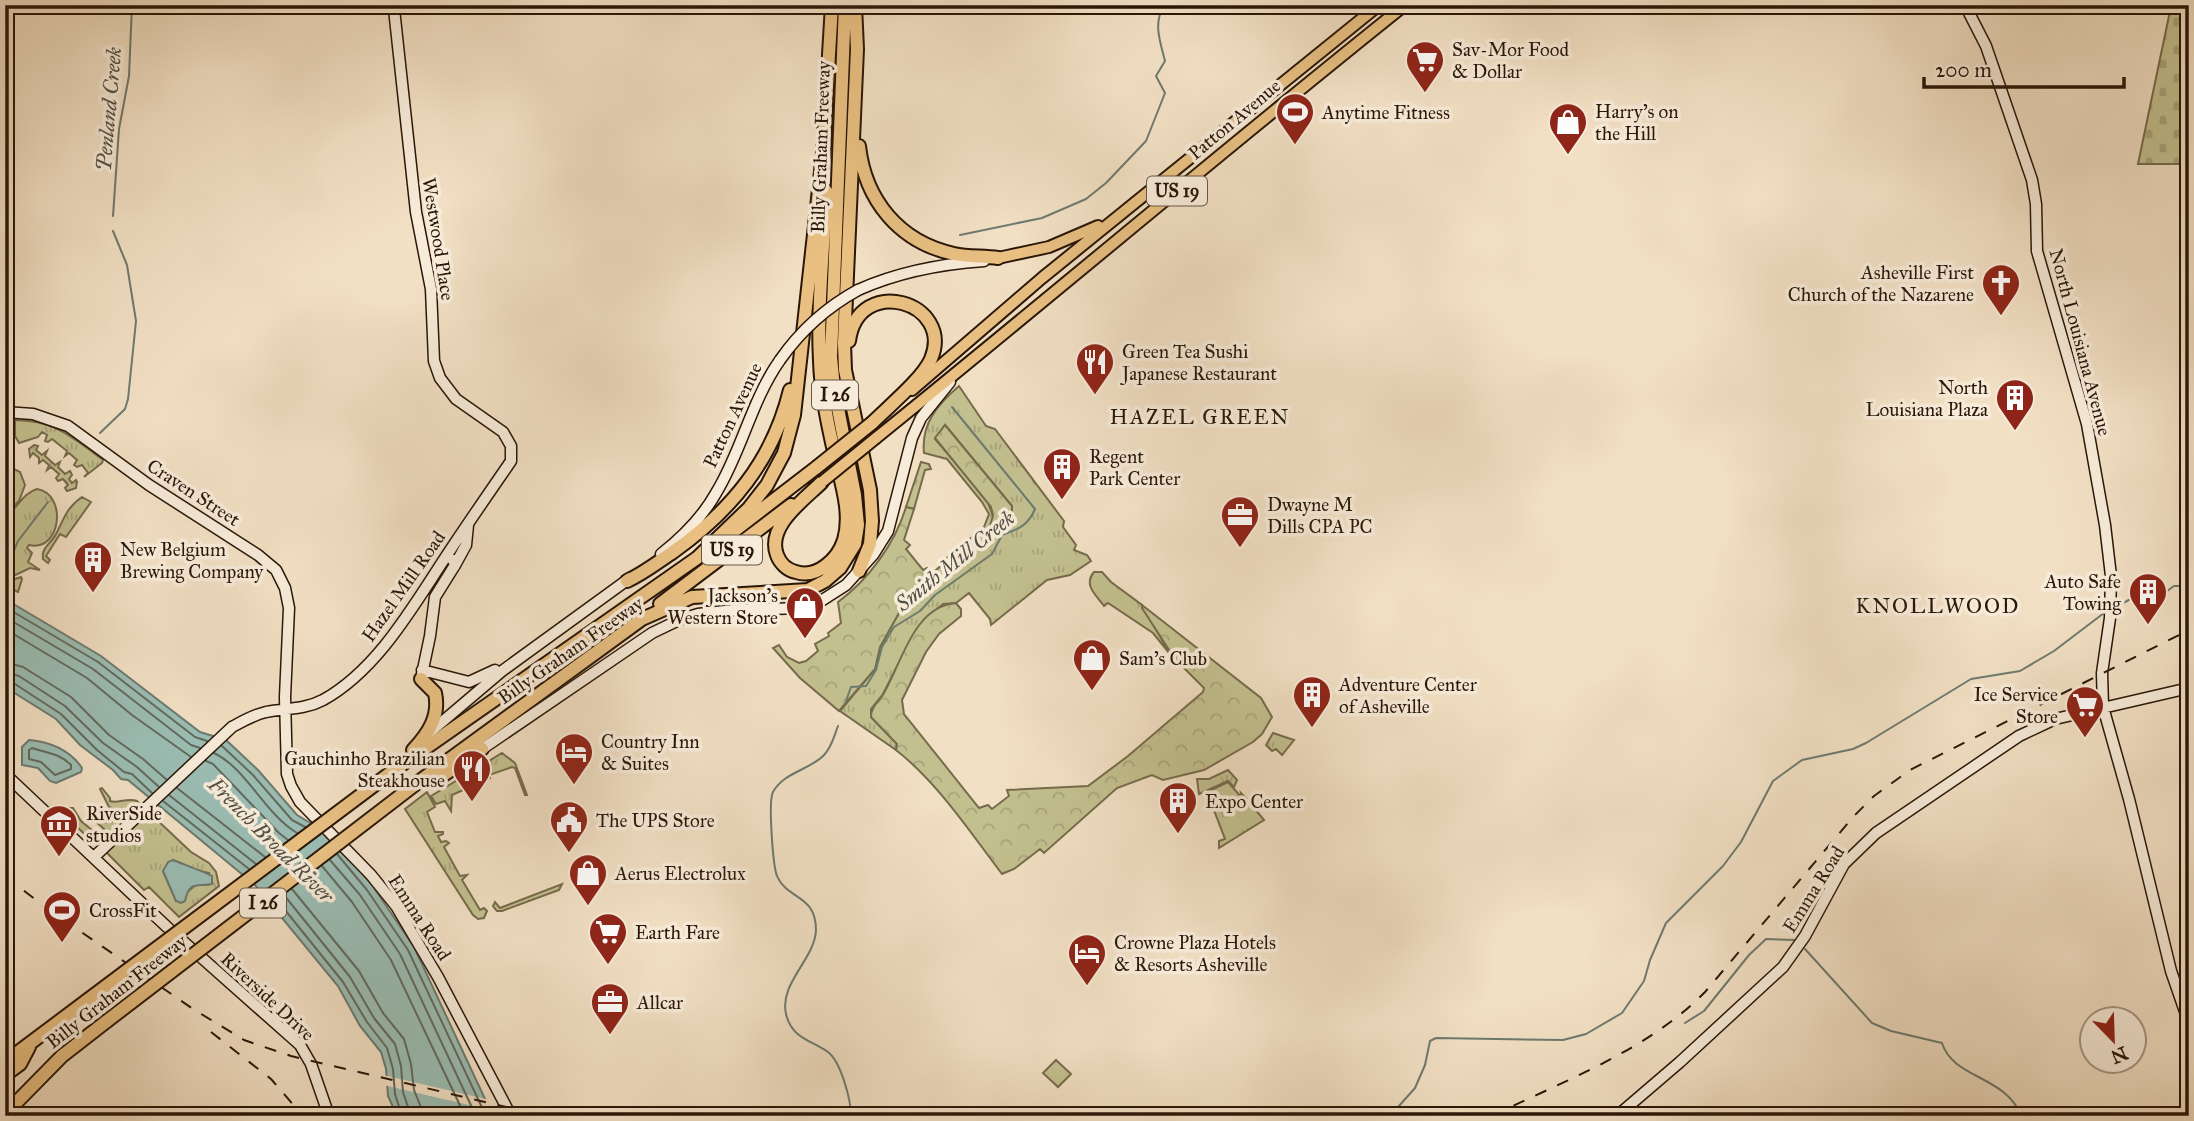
<svg xmlns="http://www.w3.org/2000/svg" width="2194" height="1121" font-family="'IM FELL Great Primer',serif">
	<style>
		.grass { fill: url(#grass-tufts); stroke: #766b4c; stroke-width: 2; fill-rule: evenodd }
		.forest { fill: url(#forest-crowns); stroke: #766b4c; stroke-width: 2 }
		.cemetery { fill: url(#cemetery-stones); stroke: #766b4c; stroke-width: 2 }
		.water { fill: #9bbdb3; stroke: #6d7a6f; stroke-width: 2 }
		.pier { fill: #f2e0c4 }
		.lines { fill: none; stroke-linecap: round; stroke-linejoin: round }
		.shore { stroke: #626a5e; stroke-width: 2 }
		.stream { stroke: #6d7a6f; stroke-width: 2 }
		.secondary-casing { stroke: #291608; stroke-width: 13 }
		.primary-casing { stroke: #291608; stroke-width: 14 }
		.highway-casing { stroke: #291608; stroke-width: 16 }
		.secondary { stroke: #f7ebd9; stroke-width: 10 }
		.primary { stroke: #e9c082; stroke-width: 10 }
		.highway { stroke: #e9c082; stroke-width: 12 }
		.rail { stroke: #291608; stroke-width: 2; stroke-dasharray: 12 12; stroke-linecap: butt }
		.secondary-bridge-casing { stroke: #291608; stroke-width: 13; stroke-linecap: butt }
		.primary-bridge-casing { stroke: #291608; stroke-width: 14; stroke-linecap: butt }
		.highway-bridge-casing { stroke: #291608; stroke-width: 16; stroke-linecap: butt }
		.secondary-bridge { stroke: #f7ebd9; stroke-width: 10 }
		.primary-bridge { stroke: #e9c082; stroke-width: 10 }
		.highway-bridge { stroke: #e9c082; stroke-width: 12 }
		.labels { text-anchor: middle; stroke-width: 7; stroke-linejoin: round; paint-order: stroke }
		.shield { fill: #f7ebd9; stroke: #675647; stroke-width: 2 }
		.shield-label { font-size: 18px; font-weight: bold; fill: #291608 }
		.poi-label { font-size: 19px; fill: #291608; stroke: #f7ebd9; text-anchor: start }
		.street-label { font-size: 19px; fill: #291608; stroke: #f7ebd9 }
		.water-label { font-size: 21px; font-style: italic; fill: #515044; stroke: #f7ebd9 }
		.neighbourhood-label { font-size: 21px; letter-spacing: 2px; fill: #291608; stroke: #f7ebd9 }
	</style>
	<defs>
		<pattern id="grass-tufts" width="24" height="20" patternUnits="userSpaceOnUse" patternTransform="scale(1.75)"><rect width="24" height="20" fill="#c3c08f"/><path d="M3 7l-1-3M5 7V3M7 7l1-3M15 17l-1-3M17 17v-4M19 17l1-3" fill="none" stroke="#a8a47a"/></pattern>
		<pattern id="forest-crowns" width="20" height="18" patternUnits="userSpaceOnUse" patternTransform="scale(1.75)"><rect width="20" height="18" fill="#c3c08f"/><path d="M2 6a3 3 0 1 1 6 0M12 15a3 3 0 1 1 6 0" fill="none" stroke="#a8a47a"/></pattern>
		<pattern id="cemetery-stones" width="16" height="16" patternUnits="userSpaceOnUse" patternTransform="scale(1.75)"><rect width="16" height="16" fill="#c3c08f"/><path d="M2 7V4a2 2 0 0 1 4 0v3zM10 15v-3a2 2 0 0 1 4 0v3z" fill="#a8a47a"/></pattern>
	</defs>
	<rect width="100%" height="100%" fill="#f2e0c4"/>
	<filter id="stains"><feTurbulence type="fractalNoise" baseFrequency=".00286" numOctaves="4"/><feColorMatrix values="0 0 0 0 .2 0 0 0 0 .09 0 0 0 0 .02 0 0 0 .5 -.17"/></filter>
	<radialGradient id="worn" r=".72"><stop offset=".6" stop-color="#630" stop-opacity="0"/><stop offset="1" stop-color="#630" stop-opacity=".3"/></radialGradient>
	<!-- grass -->
	<path class="grass" d="M959,386l27,40 9,3 69,92 -1,6 13,18 -2,5 13,5 4,6 -21,14 -23,5 -56,45 -1,-6 -21,-26 -13,10 -13,1 -20,17 -11,16 -29,57 -12,15v8l26,27 -1,6 -56,-39 35,-42 5,-22 30,-54 34,-30 -1,-2 41,-34 5,-13 -7,-12 -35,-43 -23,-6c-3,-29 13,-48 35,-67zM945,425l67,81 -19,10 -6,-16 -52,-61z
		M15,420c38,0 58,17 88,40l-1,3 -18,14 4,-4 -6,-8 -5,2 -3,-2 3,-5 -8,-7 -4,3 2,-5 -15,-12 -4,3 -3,-1 2,-6 -5,-3 -4,5 -19,6 -4,-7z
		M34,445l4,1 -2,4 6,5 5,-4 -2,5 10,9 5,-3 -2,5 7,7 5,-3 2,4 -3,4 3,4 4,-3 1,2 -1,6 -9,3 -2,-3 3,-3 -5,-6 -5,2 -2,-3 3,-4 -8,-7 -4,3 2,-5 -6,-5 -4,3v-5l-6,-5 -3,4 -1,-8z
		M921,462l8,2 2,5 -6,1 -11,39 -8,-2z
		M6,465l14,7 5,13 -6,16 -14,13z
		M37,489c31,5 24,64 -8,56l-2,3 5,5 -4,9 12,8 -10,-2 -19,9 1,3 9,-3 1,2 -4,13 -13,-7v-48l4,1 2,-3 -6,-3v-15c12,-8 18,-24 32,-28z
		M82,497l9,5 -25,35 -6,-3 -14,22 4,4 -2,3 -5,-4c-2,-12 8,-15 13,-25 8,-15 10,-26 26,-37z
		M1094,572h8l9,10 31,23 28,49 -17,-21 -45,-30 -4,3c-8,-11 -21,-21 -10,-34z
		M1273,733l21,7 -12,15 -6,-6 -4,2 -6,-6z
		M502,753l13,10 12,32h-2l-10,-27 -3,-1 -23,8 1,3 -38,17 -1,16 -6,-10 -9,3 -5,-8z
		M1228,770l9,10 -3,7 -6,-6 -29,13 -2,-15h12z
		M1228,782l14,16 -1,-5 7,7 4,-3 2,2 -4,4 14,17 -45,28v-7l6,-2 -18,-47z
		M102,788l8,10v3c8,3 18,-4 27,0l54,51 18,11 7,9 3,14 -40,31 -30,-30 -5,3 -37,-37 2,-5 -6,-7 -12,-1 -28,-26 3,-6h7l8,13 17,14 6,-6 -9,-8 15,2 12,-10 -13,-6 -9,-18zM173,860l23,10 13,3 -1,12 -11,-1 -21,17 -13,-30z
		M427,792l8,15 -8,5 8,20h8v2l-5,2 3,6 5,-1 3,2 -5,4 16,29 7,-1 -5,5 18,30 4,-2 3,3 -3,7 -6,1 -5,-4 -68,-106z
		M562,884l-3,6 -57,21h-5l-4,-5 2,-4 5,6z
		M1056,1060l15,14 -13,13 -15,-14z"/>
	<!-- forest -->
	<path class="forest" d="M945,425l67,81v11l-9,12 -6,1 -7,-4 3,-10 -2,-9 -56,-69z
		M906,507l8,2 -10,31 6,5 -4,4 17,21 4,-2 5,6 -22,19 -30,54 -5,22 -36,42 -39,-33 -27,-30 6,-3 8,12 12,6 7,-2 12,-10 -3,-7 14,-8 -1,-3 13,-10 -3,-21c30,-22 57,-58 68,-95z
		M956,603l5,6v7l-22,18 -13,18 -24,48 2,14 75,94 9,-3 4,4 17,-13 -2,-6 81,-4 40,-30 75,-64 1,-4 -34,-34 -1,-4 -27,-42v-3l119,93 11,19 -10,17 -9,8 -49,28 -41,10 -11,-5 -35,13 -73,65 -4,-4 -26,20 -12,5c-32,-42 -64,-91 -106,-124l1,-6 -26,-27c0,-11 8,-15 13,-24 18,-31 30,-87 72,-90z"/>
	<!-- cemetery -->
	<path class="cemetery" d="M2151,5h38v159h-51l32,-153z"/>
	<!-- water -->
	<path class="water" d="M5,599l96,57 99,76 26,8 32,30 39,45 32,19 43,51 42,62 79,169h-96l-9,-20 -2,-27 -5,-17 -21,-26 -22,-40 -83,-101 -127,-105 -7,-1 -8,-9 -33,-25 -24,-26 -51,-32z
		M29,740c21,2 41,10 53,28l-1,4 -25,11 -6,-2 -12,-13 -16,-3v-18z
		M173,860c7,3 34,13 39,16v8c-16,3 -22,-4 -27,17l-4,2 -5,-2 -13,-30 5,-9z"/>
	<!-- pier -->
	<path class="pier" d="M383,1075l107,25 5,11 -112,-26z"/>
	<g class="lines">
		<!-- shore -->
		<path class="shore" d="M5,607l93,55 97,75 12,4
			M5,617l88,52 98,76 9,3
			M5,629l82,49 45,37 59,42
			M5,662l18,5 48,30 38,38 34,24 24,21
			M5,672l14,4 46,30 38,37 34,24 22,20
			M5,681l10,3 46,30 36,36 27,22 8,2 20,19
			M222,746l31,29 39,45 13,7
			M32,748c15,5 27,5 39,17v4l-16,6 -14,-13 -12,-3v-9z
			M214,753c32,15 51,61 83,80
			M206,761l7,3 66,69 9,7
			M177,788l88,69
			M169,795l87,69
			M163,801l86,68
			M337,854l30,36 41,60 78,166
			M330,860l30,35 40,59 76,162
			M322,866l30,36 39,58 74,156
			M292,889l67,82 24,42 21,26 7,25 3,26 6,15 2,11
			M284,895l66,82 24,41 21,26 6,22 2,26 8,24
			M277,900l66,82 24,40 20,26 6,21 2,25 7,22"/>
		<!-- stream -->
		<path class="stream" d="M113,216l6,-87 10,-53 3,-71
			M960,235l82,-17 44,-19 20,-16 40,-42 19,-48 -9,-17 9,-15c-5,-20 -12,-37 -1,-56
			M100,433l25,-24 3,-10 8,-78 -9,-56 -14,-34
			M5,571l13,-30 30,-39
			M2116,607l20,-11 20,3 18,-13h15
			M846,701l5,-14 15,-1 10,-16 6,-23 12,-20 26,-16 15,-16 57,-41 10,-19c16,-6 26,-9 33,-26l-83,-102
			M838,726c-4,10 -6,21 -14,29 -14,15 -40,17 -51,37 -5,9 0,74 4,84 10,24 39,18 39,54 -1,29 -37,53 -30,84 6,25 25,26 42,38 13,10 23,48 23,64
			M1805,949l67,74 19,8 51,12c11,36 65,33 79,73
			M1685,1023l19,-12 45,-56 17,-16 29,1
			M1390,1116l25,-28 10,-23 5,-24 6,-3 127,2 23,-6 36,-21 22,-32 6,-21 16,-37 57,-57 18,-24 32,-61 29,-21 51,-11 13,-6 105,-64 49,-8 34,-20 50,-38"/>
		<defs>
			<path id="secondary" d="M1965,5l21,41 46,134 4,24 1,47 50,173 18,101 6,51 -1,42 -8,55 1,34 26,92 42,172 18,52
				M858,290c40,-18 82,-26 126,-29
				M5,412l28,2 35,12 81,59 109,70 18,15 9,18 4,20 -4,89 2,77 4,12 9,16 71,73 25,31 42,71 73,139
				M661,554c23,-18 41,-36 55,-61 26,-42 35,-92 64,-133
				M454,567l12,-22 2,-20
				M422,670l47,12 26,-12
				M421,679l9,-43 5,-39 20,-32 -2,-5 -6,-5
				M429,733l73,-62 128,-93
				M482,749l170,-116 27,-13 19,-6 36,-4 67,-2 20,-7 25,-16 27,-30 15,-24 24,-93 9,-20 29,-36
				M5,774l162,153 133,118 11,19 18,52
				M94,857l138,-130c11,-6 21,-12 34,-15 20,-4 38,-2 57,-12 54,-30 89,-92 122,-142 21,-32 44,-65 66,-97v-15l-8,-14 -47,-33 -16,-21 -6,-17 -3,-72 -15,-77 -22,-203 2,-4
				M1617,1116l63,-54 103,-95 22,-31 39,-72 32,-31 143,-97 36,-17 134,-31"/>
			<path id="primary" d="M998,258l51,-11 49,-21
				M912,390l130,-112 337,-273
				M876,438c177,-143 351,-291 529,-433"/>
			<path id="highway" d="M855,5l2,44 -13,294 1,27 25,120 2,31 -2,23 -11,27
				M859,146c6,54 40,96 95,108 14,3 29,2 44,4
				M849,341c9,-68 106,-39 82,18 -8,19 -43,48 -59,64
				M822,482c-18,18 -56,44 -45,73 3,8 10,15 19,17 21,7 42,-13 48,-32 8,-27 -3,-58 -9,-84 -7,-31 -14,-63 -15,-95 -3,-55 4,-115 6,-170
				M734,531l83,-64
				M627,581c17,-8 31,-19 46,-29 58,-41 100,-92 117,-162
				M660,604l131,-99
				M413,750c16,-17 27,-34 22,-57l-14,-14
				M397,768l300,-210 52,-50 18,-23 17,-32 10,-38 29,-262 9,-148
				M428,782h5l49,-33
				M417,783l225,-164 50,-22 116,-7 17,-9 15,-13 15,-24 3,-19 -3,-30 -21,-107 -3,-31 14,-352
				M5,1062l84,-63
				M5,1075l15,-11 9,-17
				M5,1114l57,-58 45,-35"/>
		</defs>
		<!-- secondary casing -->
		<use href="#secondary" class="secondary-casing"/>
		<!-- primary casing -->
		<use href="#primary" class="primary-casing"/>
		<!-- highway casing -->
		<use href="#highway" class="highway-casing"/>
		<!-- secondary -->
		<use href="#secondary" class="secondary"/>
		<!-- primary -->
		<use href="#primary" class="primary"/>
		<!-- highway -->
		<use href="#highway" class="highway"/>
		<!-- rail -->
		<path class="rail" d="M5,876l40,31 148,102 51,31 47,16 253,60
			M211,1032l60,47 32,37
			M1492,1116c73,-36 155,-65 213,-124l149,-176 20,-20 36,-26 279,-140"/>
		<defs>
			<path id="secondary-bridge" d="M780,360c21,-30 47,-53 78,-70"/>
			<path id="primary-bridge" d="M822,482l54,-44"/>
			<path id="highway-bridge" d="M817,467l55,-44
				M89,999l308,-231
				M107,1021l310,-238"/>
		</defs>
		<!-- secondary-bridge casing -->
		<use href="#secondary-bridge" class="secondary-bridge-casing"/>
		<!-- primary-bridge casing -->
		<use href="#primary-bridge" class="primary-bridge-casing"/>
		<!-- highway-bridge casing -->
		<use href="#highway-bridge" class="highway-bridge-casing"/>
		<!-- secondary-bridge -->
		<use href="#secondary-bridge" class="secondary-bridge"/>
		<!-- primary-bridge -->
		<use href="#primary-bridge" class="primary-bridge"/>
		<!-- highway-bridge -->
		<use href="#highway-bridge" class="highway-bridge"/>
	</g>
	<!-- icons -->
	<defs>
		<symbol id="supermarket-pin" viewBox="-11 -11 22 30"><path d="M0 17L-7.5 6A9.5 9.5 0 1 1 7.5 6Z" fill="#8f2418" stroke="#f7ebd9"/><path d="M-6-5.5h2.5l.6 2H6L4.5 2H-2.5L-4.4-4H-6ZM-1.5 3.2a1.3 1.3 0 1 0 .1 0ZM3 3.2a1.3 1.3 0 1 0 .1 0Z" fill="#fff"/></symbol>
		<symbol id="stadium-pin" viewBox="-11 -11 22 30"><path d="M0 17L-7.5 6A9.5 9.5 0 1 1 7.5 6Z" fill="#8f2418" stroke="#f7ebd9"/><path d="M0-5a6.5 5 0 1 0 0 10a6.5 5 0 1 0 0-10ZM-3.5-1.8h7v3.6h-7Z" fill="#fff"/></symbol>
		<symbol id="shop-pin" viewBox="-11 -11 22 30"><path d="M0 17L-7.5 6A9.5 9.5 0 1 1 7.5 6Z" fill="#8f2418" stroke="#f7ebd9"/><path d="M-5-2.5h2.3a2.7 3.5 0 0 1 5.4 0H5L5.5 6h-11ZM-1.5-2.5h3a1.5 2.3 0 0 0-3 0Z" fill="#fff"/></symbol>
		<symbol id="church-pin" viewBox="-11 -11 22 30"><path d="M0 17L-7.5 6A9.5 9.5 0 1 1 7.5 6Z" fill="#8f2418" stroke="#f7ebd9"/><path d="M-1.2-6h2.4v3.5h3.3v2.4h-3.3V6h-2.4V-.1h-3.3v-2.4h3.3Z" fill="#fff"/></symbol>
		<symbol id="restaurant-pin" viewBox="-11 -11 22 30"><path d="M0 17L-7.5 6A9.5 9.5 0 1 1 7.5 6Z" fill="#8f2418" stroke="#f7ebd9"/><path d="M-5-6h1v4h1v-4h1v4h1v-4h1v5L-1.5 .5V6h-2V.5L-5-1ZM5-6V6H3V1.5H1.5Q1.5-4 5-6Z" fill="#fff"/></symbol>
		<symbol id="building-pin" viewBox="-11 -11 22 30"><path d="M0 17L-7.5 6A9.5 9.5 0 1 1 7.5 6Z" fill="#8f2418" stroke="#f7ebd9"/><path d="M-4-6H4V6H1V3H-1V6H-4ZM-2.5-4.3h1.7v1.8h-1.7ZM.8-4.3h1.7v1.8H.8ZM-2.5-1h1.7V.8h-1.7ZM.8-1h1.7V.8H.8Z" fill="#fff"/></symbol>
		<symbol id="office-pin" viewBox="-11 -11 22 30"><path d="M0 17L-7.5 6A9.5 9.5 0 1 1 7.5 6Z" fill="#8f2418" stroke="#f7ebd9"/><path d="M-6-3h4V-5.5h4V-3h4V5H-6ZM-1-4.5V-3h2v-1.5ZM-6 0V1H6V0Z" fill="#fff"/></symbol>
		<symbol id="hotel-pin" viewBox="-11 -11 22 30"><path d="M0 17L-7.5 6A9.5 9.5 0 1 1 7.5 6Z" fill="#8f2418" stroke="#f7ebd9"/><path d="M-6-4.5h1.5V1H6V5H4.5V3h-9V5H-6ZM-4 0a1.8 1.8 0 1 1 3.6 0ZM.5 0V-2.5h3Q6-2.5 6 0Z" fill="#fff"/></symbol>
		<symbol id="civic-pin" viewBox="-11 -11 22 30"><path d="M0 17L-7.5 6A9.5 9.5 0 1 1 7.5 6Z" fill="#8f2418" stroke="#f7ebd9"/><path d="M-.6-6.5H3V-4.5H.6V-3L4-1V1h2V6H-6V1h2V-1L-.6-3ZM-1.2 2.5V6h2.4V2.5Z" fill="#fff"/></symbol>
		<symbol id="museum-pin" viewBox="-11 -11 22 30"><path d="M0 17L-7.5 6A9.5 9.5 0 1 1 7.5 6Z" fill="#8f2418" stroke="#f7ebd9"/><path d="M0-6L6-3V-2H-6V-3ZM-5-1h2V3h-2ZM-1-1h2V3h-2ZM3-1h2V3H3ZM-6 4H6V6H-6Z" fill="#fff"/></symbol>
	</defs>
	<g fill-rule="evenodd">
		<use href="#supermarket-pin" x="1403" y="38" width="44" height="60"/>
		<use href="#stadium-pin" x="1273" y="90" width="44" height="60"/>
		<use href="#shop-pin" x="1546" y="100" width="44" height="60"/>
		<use href="#church-pin" x="1979" y="261" width="44" height="60"/>
		<use href="#restaurant-pin" x="1073" y="340" width="44" height="60"/>
		<use href="#building-pin" x="1993" y="376" width="44" height="60"/>
		<use href="#building-pin" x="1040" y="445" width="44" height="60"/>
		<use href="#office-pin" x="1218" y="493" width="44" height="60"/>
		<use href="#building-pin" x="71" y="538" width="44" height="60"/>
		<use href="#building-pin" x="2126" y="570" width="44" height="60"/>
		<use href="#shop-pin" x="783" y="584" width="44" height="60"/>
		<use href="#shop-pin" x="1070" y="636" width="44" height="60"/>
		<use href="#building-pin" x="1290" y="673" width="44" height="60"/>
		<use href="#supermarket-pin" x="2063" y="683" width="44" height="60"/>
		<use href="#hotel-pin" x="552" y="730" width="44" height="60"/>
		<use href="#restaurant-pin" x="450" y="747" width="44" height="60"/>
		<use href="#building-pin" x="1156" y="779" width="44" height="60"/>
		<use href="#civic-pin" x="547" y="798" width="44" height="60"/>
		<use href="#museum-pin" x="37" y="802" width="44" height="60"/>
		<use href="#shop-pin" x="566" y="851" width="44" height="60"/>
		<use href="#stadium-pin" x="40" y="888" width="44" height="60"/>
		<use href="#supermarket-pin" x="586" y="910" width="44" height="60"/>
		<use href="#hotel-pin" x="1065" y="931" width="44" height="60"/>
		<use href="#office-pin" x="588" y="980" width="44" height="60"/>
	</g>
	<g class="labels">
		<!-- shield labels -->
		<g class="shield">
			<rect x="1147" y="176.5" width="60" height="29" rx="5"/>
			<rect x="812" y="380.5" width="46" height="29" rx="5"/>
			<rect x="702" y="535.5" width="60" height="29" rx="5"/>
			<rect x="240" y="888.5" width="46" height="29" rx="5"/>
		</g>
		<g class="shield-label">
			<text x="1177" y="197">US 19</text>
			<text x="835" y="401">I 26</text>
			<text x="732" y="556">US 19</text>
			<text x="263" y="909">I 26</text>
		</g>
		<!-- poi labels -->
		<g class="poi-label">
			<text x="1452" y="56">Sav-Mor Food<tspan x="1452" dy="22">&amp; Dollar</tspan></text>
			<text x="1595" y="118">Harry's on<tspan x="1595" dy="22">the Hill</tspan></text>
			<text x="1322" y="119">Anytime Fitness</text>
			<text x="1974" y="279" text-anchor="end">Asheville First<tspan x="1974" dy="22">Church of the Nazarene</tspan></text>
			<text x="1122" y="358">Green Tea Sushi<tspan x="1122" dy="22">Japanese Restaurant</tspan></text>
			<text x="1988" y="394" text-anchor="end">North<tspan x="1988" dy="22">Louisiana Plaza</tspan></text>
			<text x="1089" y="463">Regent<tspan x="1089" dy="22">Park Center</tspan></text>
			<text x="1267" y="511">Dwayne M<tspan x="1267" dy="22">Dills CPA PC</tspan></text>
			<text x="120" y="556">New Belgium<tspan x="120" dy="22">Brewing Company</tspan></text>
			<text x="2121" y="588" text-anchor="end">Auto Safe<tspan x="2121" dy="22">Towing</tspan></text>
			<text x="778" y="602" text-anchor="end">Jackson's<tspan x="778" dy="22">Western Store</tspan></text>
			<text x="1119" y="665">Sam's Club</text>
			<text x="1339" y="691">Adventure Center<tspan x="1339" dy="22">of Asheville</tspan></text>
			<text x="2058" y="701" text-anchor="end">Ice Service<tspan x="2058" dy="22">Store</tspan></text>
			<text x="601" y="748">Country Inn<tspan x="601" dy="22">&amp; Suites</tspan></text>
			<text x="445" y="765" text-anchor="end">Gauchinho Brazilian<tspan x="445" dy="22">Steakhouse</tspan></text>
			<text x="1205" y="808">Expo Center</text>
			<text x="86" y="820">RiverSide<tspan x="86" dy="22">studios</tspan></text>
			<text x="596" y="827">The UPS Store</text>
			<text x="615" y="880">Aerus Electrolux</text>
			<text x="89" y="917">CrossFit</text>
			<text x="635" y="939">Earth Fare</text>
			<text x="1114" y="949">Crowne Plaza Hotels<tspan x="1114" dy="22">&amp; Resorts Asheville</tspan></text>
			<text x="637" y="1009">Allcar</text>
		</g>
		<!-- street labels -->
		<g class="street-label">
			<text transform="translate(1234 119) rotate(-40)" y="7">Patton Avenue</text>
			<text transform="translate(820 147) rotate(-88)" y="7">Billy Graham Freeway</text>
			<text transform="translate(439 239) rotate(81)" y="7">Westwood Place</text>
			<text transform="translate(2081 342) rotate(75)" y="7">North Louisiana Avenue</text>
			<text transform="translate(732 415) rotate(-65)" y="7">Patton Avenue</text>
			<text transform="translate(194 492) rotate(33)" y="7">Craven Street</text>
			<text transform="translate(403 586) rotate(-55)" y="7">Hazel Mill Road</text>
			<text transform="translate(570 650) rotate(-35)" y="7">Billy Graham Freeway</text>
			<text transform="translate(1813 889) rotate(-58)" y="7">Emma Road</text>
			<text transform="translate(420 917) rotate(57)" y="7">Emma Road</text>
			<text transform="translate(116 991) rotate(-38)" y="7">Billy Graham Freeway</text>
			<text transform="translate(268 996) rotate(43)" y="7">Riverside Drive</text>
		</g>
		<!-- water labels -->
		<g class="water-label">
			<text transform="translate(109 109) rotate(-85)" y="7">Penland Creek</text>
			<text transform="translate(955 561) rotate(-39)" y="7">Smith Mill Creek</text>
			<text transform="translate(271 840) rotate(45)" y="7">French Broad River</text>
		</g>
		<!-- neighbourhood labels -->
		<g class="neighbourhood-label">
			<text x="1200" y="424">HAZEL GREEN</text>
			<text x="1938" y="613">KNOLLWOOD</text>
		</g>
	</g>
	<!-- margin -->
	<rect width="2194" height="1121" fill="none" stroke="#f2e0c4" stroke-width="28"/>
	<rect x="7" y="7" width="2180" height="1107" fill="none" stroke="#291608" stroke-width="3.5"/>
	<rect x="14" y="14" width="2166" height="1093" fill="none" stroke="#291608" stroke-width="2"/>
	<!-- north arrow -->
	<g transform="translate(2113 1040) rotate(157)"><circle r="33" fill="#f7ebd9" stroke="#a59685" stroke-width="2"/>
	<path d="M0-5L12 26L0 18L-12 26Z" fill="#8f2418"/>
	<text y="-10" font-size="19" font-weight="bold" text-anchor="middle" fill="#291608">N</text>
	</g>
	<!-- scale -->
	<path d="M1924 77v10h200v-10" fill="none" stroke="#291608" stroke-width="3.5"/>
	<text x="1935" y="77" font-size="21" fill="#291608" stroke="#f7ebd9" stroke-width="5" paint-order="stroke">200 m</text>
	<rect width="100%" height="100%" filter="url(#stains)"/>
	<rect width="100%" height="100%" fill="url(#worn)"/>
</svg>
